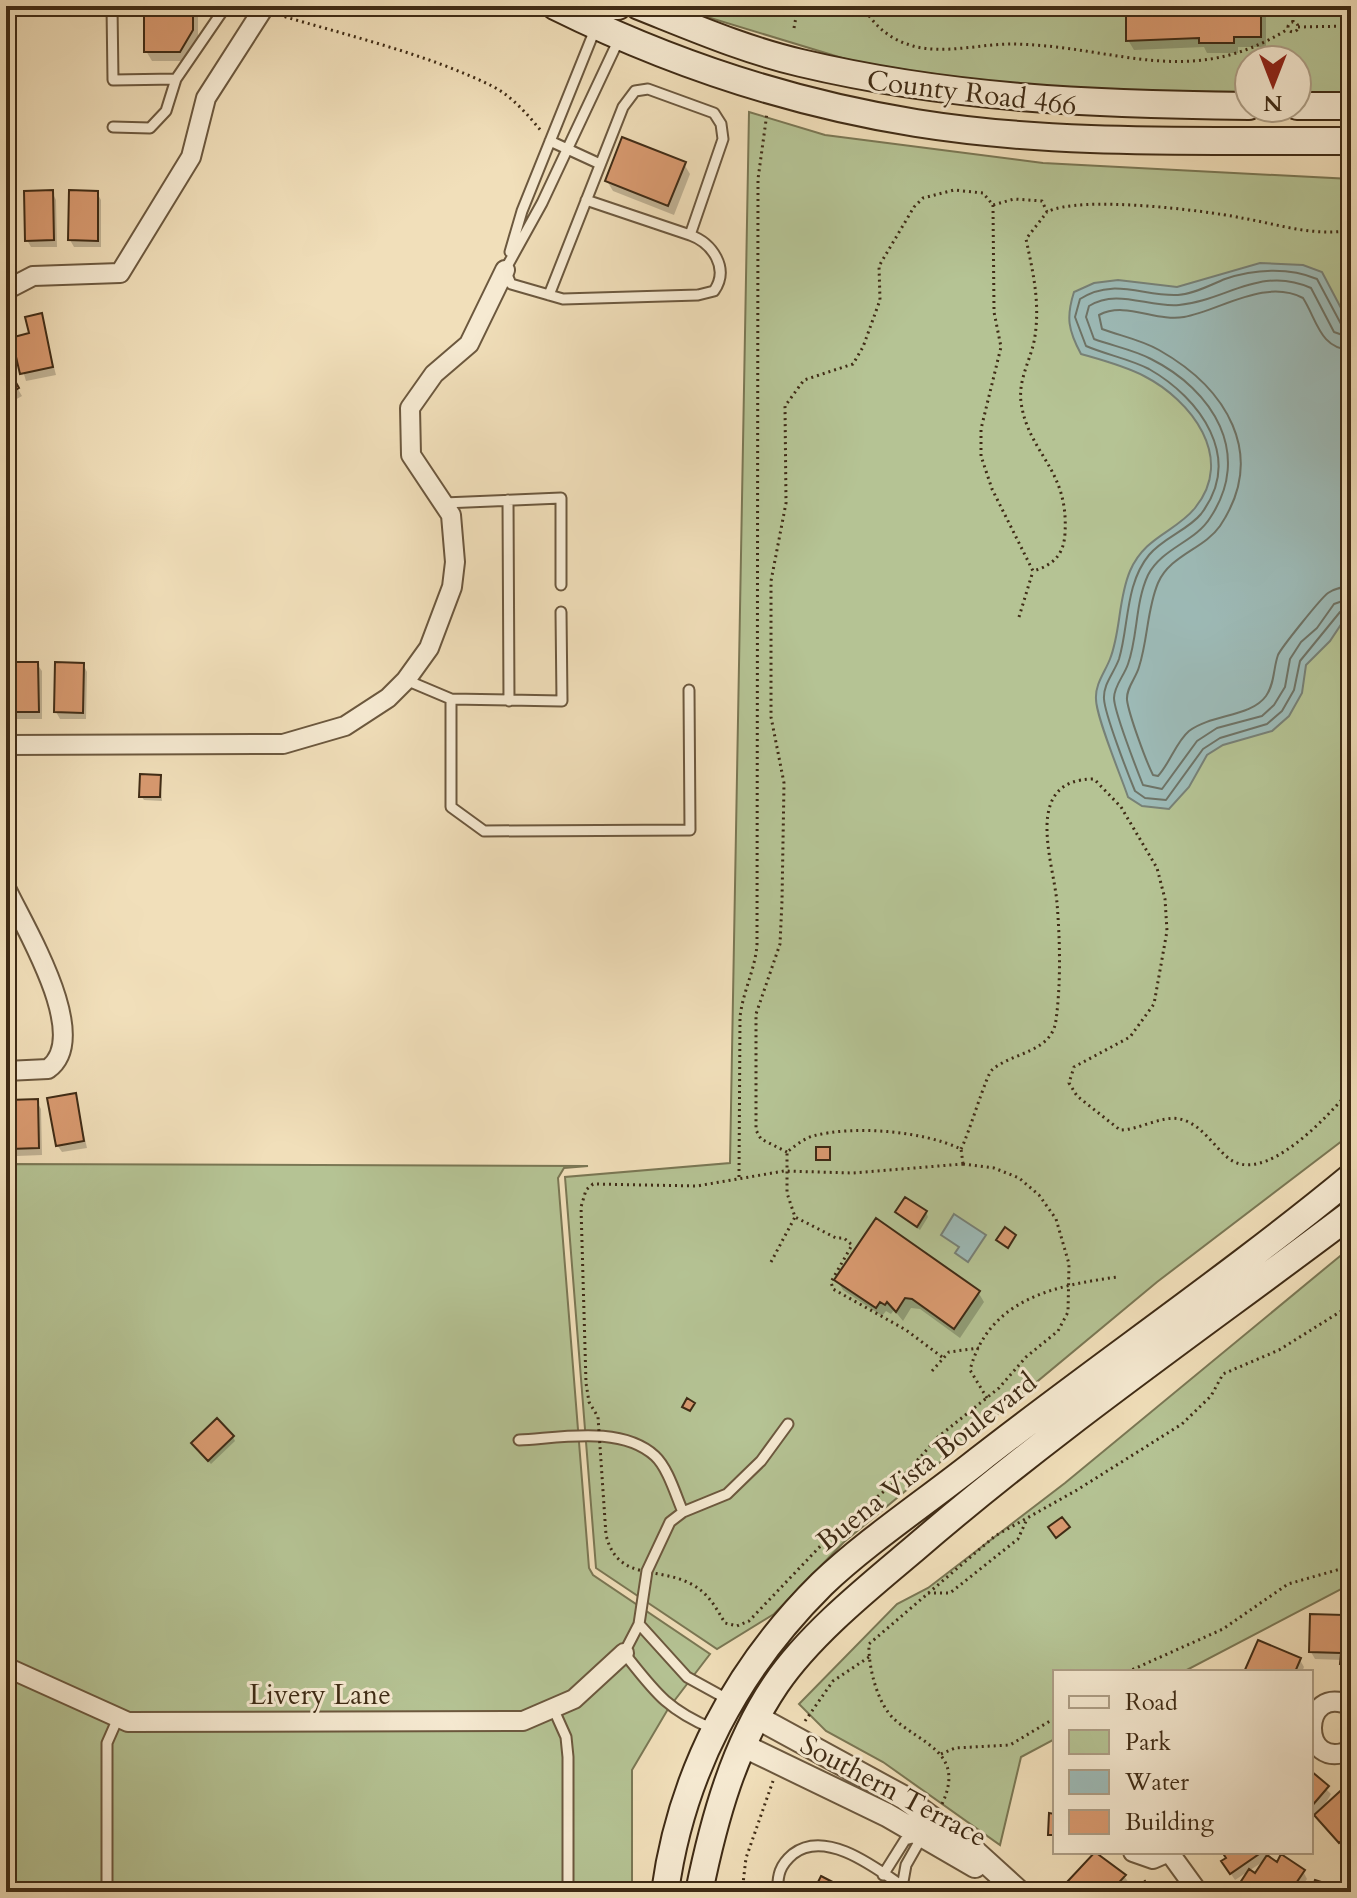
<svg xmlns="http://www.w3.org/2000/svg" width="1357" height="1898" font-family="Cardo,serif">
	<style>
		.green { fill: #b5c394; stroke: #7a7754; stroke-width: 2 }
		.water { fill: #9dbbb8; stroke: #778177; stroke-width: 2 }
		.shadow { fill: #0003 }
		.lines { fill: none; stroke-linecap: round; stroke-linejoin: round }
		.shore { stroke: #6e7366; stroke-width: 2 }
		.building { fill: #d99a70; stroke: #3f2b15; stroke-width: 2 }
		.service-casing { stroke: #6c583e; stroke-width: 13 }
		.minor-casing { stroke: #6c583e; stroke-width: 22 }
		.tertiary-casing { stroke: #6c583e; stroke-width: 26 }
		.secondary-casing { stroke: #3f2b15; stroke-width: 30 }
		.path { stroke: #3f2b15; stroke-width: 3; stroke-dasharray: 2 4; stroke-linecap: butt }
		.service { stroke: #f6ead2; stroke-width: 9 }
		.minor { stroke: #f6ead2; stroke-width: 18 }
		.tertiary { stroke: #f6ead2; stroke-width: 22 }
		.secondary { stroke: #f6ead2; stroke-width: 26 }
		.labels { text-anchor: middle; stroke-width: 6; stroke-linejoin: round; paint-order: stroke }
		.street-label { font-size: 28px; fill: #3f2b15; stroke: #f6ead2 }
	</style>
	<rect width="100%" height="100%" fill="#f1dfba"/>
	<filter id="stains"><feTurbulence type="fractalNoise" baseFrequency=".0025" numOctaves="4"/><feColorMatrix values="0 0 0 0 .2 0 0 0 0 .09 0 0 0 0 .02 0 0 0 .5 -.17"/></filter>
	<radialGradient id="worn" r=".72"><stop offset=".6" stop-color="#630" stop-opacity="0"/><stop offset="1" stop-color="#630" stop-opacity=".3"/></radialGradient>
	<!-- green -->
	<path class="green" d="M671,6h680v88l-54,-1v-33h-48v32l-228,-2 -146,-22z
		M749,112l76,23 218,28 308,16v955l-194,148 -313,260 -70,72 -57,35 -121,-81 -31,-391 165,-14z
		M6,1164l582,2 -24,2 -6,10 31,390 4,7 117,79 -42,55 -36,61v122h-626z
		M1351,1247v337l-168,88h-128v67l-34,18 -21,88 -117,-83 -57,-31 -27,-27 98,-100 31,-16 137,-105z"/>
	<!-- water -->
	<path class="water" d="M1260,263l43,2 19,7 29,55v289l-5,1 -16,24 -24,24 -4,28 -13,23 -17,15 -49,14 -16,10 -18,32 -20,22 -27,-3 -14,-9c-7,-21 -32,-80 -32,-98 -1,-15 9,-27 14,-40 11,-28 8,-60 20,-88 15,-35 46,-39 65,-63 41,-50 -4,-108 -51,-132 -19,-10 -42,-16 -63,-22 -13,-24 -15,-37 -7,-62l20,-9 24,-3 59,7z
		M954,1214l32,21 -18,27 -13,-9 4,-6 -18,-12z"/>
	<!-- shadow -->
	<path class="shadow" d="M146,6h52v35l-12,20h-34l-6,-10z
		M1120,6h164v2h-18v39h-28v6h-31l-3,-6 -70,3 -6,-10v-26z
		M684,164l6,10 -16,41 -61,-24 -6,-10z
		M52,192l4,8 1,47h-26l-4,-7z
		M97,193l4,7v47h-27l-4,-7z
		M14,250l3,5 -11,6v-7z
		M41,316l15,59 -30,6 -9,-30 -6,1 -5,-7v-12l5,-2 4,7 16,-3z
		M6,369l16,27 -16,9z
		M37,664l5,7v48h-27l-4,-7z
		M83,664l4,8 -1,47h-26l-4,-7z
		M160,777l2,24 -18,-1 -3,-4z
		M75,1095l12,53 -25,4 -5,-7z
		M37,1102l4,7 1,46 -25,1 -5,-7z
		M897,1212h29l2,5 -8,13z
		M837,1280l141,12 6,10 -24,36 -40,-29 -9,-1 -8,13 -9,-11 -3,4 -5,-3 -4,5 -39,-26z
		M233,1437l2,4 -24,23 -15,-16z
		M1351,1594v77h-5l-4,-11 -27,-1 -4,-7 35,-35z
		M1300,1660l4,7 -2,5h-55z
		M1311,1774l20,20 -11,19 29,-27 2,2v66l-36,-40 -4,5z
		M1224,1852h40l13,12 26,7 4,8 -9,13h-54l-3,-6 14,-10 12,-17 -32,21 -12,-18 5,-3z
		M1124,1876l5,7 -8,9h-45l-7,-10z"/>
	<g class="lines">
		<!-- shore -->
		<path class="shore" d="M1351,328l-10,-4 -24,-45c-28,-12 -63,-10 -92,0 -15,6 -31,15 -47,16 -34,2 -64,-18 -98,4l-5,18 11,29c21,9 44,13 63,23 51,29 95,89 52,145 -13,16 -38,24 -52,41 -24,29 -20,71 -30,104 -5,14 -16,25 -15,40 1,16 24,75 31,92l10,7 21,2 37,-51 17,-11 47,-14 15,-13 12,-21 6,-29 40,-49 11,-3
			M1351,338l-17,-6 -23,-44c-50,-23 -86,13 -132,17 -30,3 -62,-17 -90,1l-3,11 8,22c19,7 40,11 57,20 62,31 102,95 59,159 -15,24 -48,30 -62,57 -13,28 -10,61 -20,89 -4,12 -14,22 -14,34 0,13 23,72 29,87l19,4 35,-48 20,-13 45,-12 12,-11 11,-18 5,-28 11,-17 16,-14 17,-24 17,-6
			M1351,350c-31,-1 -34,-30 -48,-52 -38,-20 -82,12 -119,19 -28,5 -59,-16 -85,-2l3,14c19,7 40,11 57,21 67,38 109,104 61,176 -16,23 -50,29 -62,57 -11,26 -10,56 -19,84 -3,11 -13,21 -12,33 2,15 19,61 26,75l5,1c12,-13 18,-34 31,-45 23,-17 62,-14 77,-35 9,-13 7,-27 12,-41 3,-7 43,-57 50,-62 7,-5 15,-6 23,-7"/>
	</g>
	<!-- building -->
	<path class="building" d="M144,6h49v24l-13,22h-36z
		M1126,6h135v31h-27v6h-35v-5l-73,3z
		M622,137l64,25 -18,44 -63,-25z
		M53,190l1,50 -29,1 -1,-50z
		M69,190l29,1v50l-30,-1z
		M6,232l9,15 -9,5z
		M42,313l11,54 -33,7 -7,-30 -7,2v-16l6,-1 2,8 15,-4 -4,-16z
		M6,365l13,23 -13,8z
		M8,662h30l1,50h-30z
		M55,662l29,1 -1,50 -29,-1z
		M140,774l21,1 -1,22h-21z
		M76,1093l8,48 -28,5 -9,-48z
		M38,1099l1,49 -29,1 -1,-49z
		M816,1147h14v13h-14z
		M905,1197l22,14 -10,16 -22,-15z
		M876,1218l104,73 -26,38 -42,-30 -7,-1 -9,14 -9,-10 -2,3 -5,-3 -4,6 -42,-28z
		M1005,1227l11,8 -8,13 -12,-8z
		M687,1398l8,5 -5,8 -8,-4z
		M217,1418l17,18 -26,25 -17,-18z
		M1062,1517l8,10 -14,11 -8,-11z
		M1345,1592h6v72h-11l1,-11 -32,-1 1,-38 34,1z
		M1258,1640l43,18 -6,14h-51z
		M1311,1771l18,15 -18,21z
		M1349,1783l2,50 -12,10 -25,-28z
		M1049,1813l6,1v21h-7z
		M1095,1852l31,23 -16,17h-33l-10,-10z
		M1222,1852h40l-32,22 -9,-13 5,-3z
		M1281,1854l24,16 -15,22h-42l-10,-6 11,-17 6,4 12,-18 10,7z
		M821,1876l31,16h-39z
		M1315,1880l25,8 -1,4h-38l3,-9 9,3z
		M1145,1881l8,11h-22z"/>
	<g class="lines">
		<defs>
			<path id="service" d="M112,6l1,74 63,-1
				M113,127l37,1 16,-17 10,-32 50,-73
				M550,141l50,23
				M586,200l104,35
				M510,252l12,-41 74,-184
				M505,270l6,14 52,15 135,-4 16,-4c16,-23 -2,-48 -24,-56l33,-96 -2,-15 -7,-11 -66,-24 -13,2 -12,16 -74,188
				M505,270l37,-67 78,-166
				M508,500l1,201
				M444,503l117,-5v87
				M406,680l45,19v108l33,24 206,-1 -1,-140
				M451,699l111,2 -1,-89
				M519,1440c41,-2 102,-15 136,16 13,12 21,40 28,56
				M639,1624l48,53 40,22
				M553,1708l13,29 2,20v135
				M713,1729c-47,-20 -58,-37 -89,-76l15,-29 8,-53 23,-49 13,-10 44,-18 34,-33 27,-37
				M883,1875l22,-35 11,-3
				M902,1887l4,-22 17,-30
				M107,1892v-149l11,-25
				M778,1892c-1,-17 2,-27 15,-38 35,-27 89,19 118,38"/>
			<path id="minor" d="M6,290l27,-14 87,-3 71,-116 15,-59 59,-92
				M6,745l277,-1 62,-18 43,-28 18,-18 23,-32 23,-61 3,-25 -4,-47 -40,-60 -1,-47 24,-34 35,-30 36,-74
				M6,888c17,37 87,149 42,181l-42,2
				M6,1667l122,55 395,-1 51,-22 50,-46
				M1351,1706c-51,-25 -53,68 0,44
				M1133,1852l20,7 16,-7
				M1169,1852l29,40"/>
			<path id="tertiary" d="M758,1718l145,79 61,45 55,50
				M742,1745l145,70 88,51"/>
			<path id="secondary" d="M555,6c113,56 237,97 361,117 143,23 291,17 435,18
				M584,6h34
				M639,6c53,21 106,44 162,57 152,36 293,41 448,43
				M1297,106h54
				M665,1892c16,-119 72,-224 157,-308 44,-42 108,-85 157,-124 123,-96 252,-184 372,-283
				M699,1892c15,-73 35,-146 77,-208 34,-50 93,-97 138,-135 139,-120 291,-225 437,-335"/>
		</defs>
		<!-- service casing -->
		<use href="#service" class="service-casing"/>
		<!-- minor casing -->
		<use href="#minor" class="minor-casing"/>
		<!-- tertiary casing -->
		<use href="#tertiary" class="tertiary-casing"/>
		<!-- secondary casing -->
		<use href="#secondary" class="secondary-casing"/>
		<!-- path -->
		<path class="path" d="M862,6c14,21 27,33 51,40 32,9 70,-3 103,-2 104,3 174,46 272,-15
			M279,15c67,20 151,40 213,71 20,10 36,29 50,46
			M1288 27a5 5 0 1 1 10 0a5 5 0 1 1-10 0Z
			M1293,22v-16
			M1298,27l53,-1
			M794,28l4,-22
			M993,205l1,107 7,35 -20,82v27l11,33 41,82c21,-6 31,-17 32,-38 4,-65 -37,-79 -44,-131 -3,-24 11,-44 14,-66 5,-34 -2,-64 -9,-97l21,-27
			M1019,617l14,-46
			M961,1149c8,-15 25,-74 31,-79 20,-18 60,-17 64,-50 5,-37 4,-80 1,-117 -3,-40 -36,-124 37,-124l27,28 36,61 8,31 2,32 -13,73 -24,33 -56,30 -5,16 8,13 43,34c19,0 42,-15 60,-11 21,5 32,25 47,38 36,32 103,-43 124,-68
			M787,1152l-26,-13 -5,-9v-116l24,-70 2,-43 2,-118 -13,-66v-136l15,-78 -1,-97 19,-26 49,-16 10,-17 17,-47 -1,-34 35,-59 9,-9 31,-8 29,3 10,12 21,-6 28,2 5,11c32,-17 156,-2 195,6 35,6 72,19 109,12
			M963,1164l31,4 25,10 20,17 17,24 13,45 -1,48 -10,19 -32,26 -27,31 -61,49 -32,36 -76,63 -81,85 -12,5 -12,-3c-9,-15 -16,-29 -32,-38 -35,-20 -75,-2 -87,-50l-8,-118 -9,-15 -3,-19 -5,-176 5,-17 7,-6 104,2 87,-15 69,2z
			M739,1177l1,-160c3,-26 15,-47 17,-72l1,-766 9,-66
			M771,1262l24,-45
			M942,1357l-36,-27 -73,-41 -2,-7 21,-37 -8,-7h-8l-41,-21 -8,-24v-41c8,-6 16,-13 26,-16 41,-11 110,-5 148,13l2,15
			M932,1371l17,-19 30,-4
			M987,1398l-17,-28c19,-71 83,-84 147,-93
			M928,1593h22l68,-54 9,-20
			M1127,1672l96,-43 65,-45 63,-18
			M805,1721l28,-40 36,-24
			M941,1754l14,-6 55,-3 45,-27
			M942,1804c24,-51 -20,-60 -48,-85 -17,-16 -26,-53 -25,-75l126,-108 82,-46 105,-66 29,-28 12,-22 56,-24 72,-45
			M742,1892l4,-34 27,-77"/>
		<!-- service -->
		<use href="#service" class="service"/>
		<!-- minor -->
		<use href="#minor" class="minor"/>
		<!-- tertiary -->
		<use href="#tertiary" class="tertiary"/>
		<!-- secondary -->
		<use href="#secondary" class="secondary"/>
	</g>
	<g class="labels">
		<!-- street labels -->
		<g class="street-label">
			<text transform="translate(972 92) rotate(7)" y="10">County Road 466</text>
			<text transform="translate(926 1461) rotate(-38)" y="10">Buena Vista Boulevard</text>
			<text x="320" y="1704">Livery Lane</text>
			<text transform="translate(894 1790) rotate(28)" y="10">Southern Terrace</text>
		</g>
	</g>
	<!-- margin -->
	<rect width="1357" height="1898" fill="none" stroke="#f1dfba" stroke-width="32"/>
	<rect x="8" y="8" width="1341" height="1882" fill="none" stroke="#3f2b15" stroke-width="4"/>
	<rect x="16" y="16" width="1325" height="1866" fill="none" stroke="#3f2b15" stroke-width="2"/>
	<!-- legend -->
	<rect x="1053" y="1670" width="260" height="184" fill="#f6ead2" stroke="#ad9e86" stroke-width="2"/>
	<rect x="1069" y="1696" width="40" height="12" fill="#f6ead2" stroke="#ad9e86" stroke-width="2"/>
	<text x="1125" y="1710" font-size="24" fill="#3f2b15">Road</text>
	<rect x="1069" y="1730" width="40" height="24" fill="#b5c394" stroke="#ad9e86" stroke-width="2"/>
	<text x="1125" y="1750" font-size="24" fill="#3f2b15">Park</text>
	<rect x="1069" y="1770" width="40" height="24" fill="#9dbbb8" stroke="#ad9e86" stroke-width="2"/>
	<text x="1125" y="1790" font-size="24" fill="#3f2b15">Water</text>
	<rect x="1069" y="1810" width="40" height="24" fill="#d99a70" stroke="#ad9e86" stroke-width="2"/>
	<text x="1125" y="1830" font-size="24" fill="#3f2b15">Building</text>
	<!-- north arrow -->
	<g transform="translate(1273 84) rotate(180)"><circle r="38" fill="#f6ead2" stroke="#ad9e86" stroke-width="2"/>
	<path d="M0-6L14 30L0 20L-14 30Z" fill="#8f2418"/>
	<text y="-12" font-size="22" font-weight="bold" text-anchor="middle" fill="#3f2b15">N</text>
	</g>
	<rect width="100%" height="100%" filter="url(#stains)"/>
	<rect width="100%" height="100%" fill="url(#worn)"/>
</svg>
